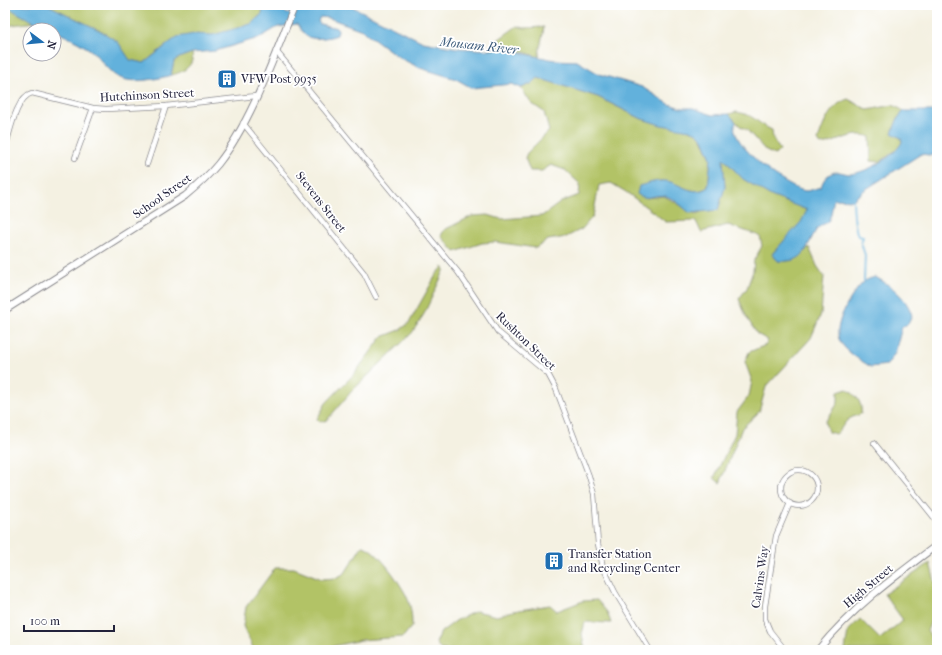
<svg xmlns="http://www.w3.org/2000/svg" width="942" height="655" font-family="'IM FELL French Canon',serif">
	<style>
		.green { fill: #b2c366; stroke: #6a7250 }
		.water { fill: #62b1dc; stroke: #426a8c }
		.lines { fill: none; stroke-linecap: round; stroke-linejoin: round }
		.stream { stroke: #62b1dc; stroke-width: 2 }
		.minor-casing { stroke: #8b8a8e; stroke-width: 6 }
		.tertiary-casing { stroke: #8b8a8e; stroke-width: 8 }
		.minor { stroke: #fff; stroke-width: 4.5 }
		.tertiary { stroke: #fff; stroke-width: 6 }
		.labels { text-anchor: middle; stroke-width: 3.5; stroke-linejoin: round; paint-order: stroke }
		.poi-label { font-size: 12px; fill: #22223b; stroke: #fff; text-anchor: start }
		.street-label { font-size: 12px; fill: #22223b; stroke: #fff }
		.water-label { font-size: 13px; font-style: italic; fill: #3c5b7b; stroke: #fff }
	</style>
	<rect width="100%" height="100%" fill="#fff"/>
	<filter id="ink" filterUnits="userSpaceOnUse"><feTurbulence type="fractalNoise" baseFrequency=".025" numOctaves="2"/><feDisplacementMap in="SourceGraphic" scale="8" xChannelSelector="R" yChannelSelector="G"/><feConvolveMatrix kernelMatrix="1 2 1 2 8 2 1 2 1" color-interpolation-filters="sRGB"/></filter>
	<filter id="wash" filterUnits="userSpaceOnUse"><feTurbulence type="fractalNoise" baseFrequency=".012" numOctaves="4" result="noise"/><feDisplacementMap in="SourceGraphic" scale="16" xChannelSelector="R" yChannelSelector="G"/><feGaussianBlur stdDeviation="0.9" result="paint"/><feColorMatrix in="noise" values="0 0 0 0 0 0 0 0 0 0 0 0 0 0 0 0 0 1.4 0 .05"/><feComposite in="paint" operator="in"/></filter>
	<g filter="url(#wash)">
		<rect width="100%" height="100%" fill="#f4f1e2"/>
		<!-- green -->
		<path class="green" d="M5,5l30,17 -30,4z
			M48,5h216l-2,9 -11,10 -38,12 -19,-2 -25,9 -25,20 -15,-3 -11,-18 -17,-11z
			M517,26l7,2 20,-1c-1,11 -5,19 -5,30l-28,-9 -22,2 6,-8z
			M192,53c3,13 -10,20 -21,22l3,-14 7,-4z
			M538,78l60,19 44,22 48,11 7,3 5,6 9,19 -3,29c-15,10 -29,-4 -45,-6 -4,-1 -8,1 -12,2l-5,15 18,-2 32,18 7,-3 15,-1 7,-23 -3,-30 21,22 28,17 37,14 -6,11 -30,33 6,7c15,1 21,-3 31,-14l8,19 7,10 -3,38 -10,24 -45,49 -7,25 -17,16 -22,55 -6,-5 21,-44 2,-22 12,-16 3,-15 -7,-19 4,-10 17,-7 2,-5 -11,-6 -10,-16 -8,-19 8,-11 6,-17 1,-11 8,-14 -2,-10 -32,-11 -27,7 -5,-11 -30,1 -40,-30 -15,-9 -12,2 -6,31 -11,13 -16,8 -18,3 -12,8 -40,-6 -14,1 -27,9 -14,-16 3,-6 28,-14 16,-1 13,4 41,-3 19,-14 18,-7 1,-11 -15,-14 -14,-5 -9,6h-12l-5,-13 2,-5 22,-22 -5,-19 -13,-9 -10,-15 10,-4z
			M848,99l20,11 25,-5 11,6 -6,7 -6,15 9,5 1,4 -2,5 -20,15 -9,-1 -1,-24c-15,-7 -34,6 -49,8l-3,-5c6,-17 12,-35 30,-41z
			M736,112c20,3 20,11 36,18l1,9 7,11 -5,5 -9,-4 -19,-21 -7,-4 -11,-12z
			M443,267l2,2 -21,45 -12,19 -61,59 -24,28 -7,2 -3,-3 9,-16 28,-29 28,-37 18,-7 9,-7 27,-48z
			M847,389c9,6 16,14 14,25 -6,2 -13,4 -17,10 -3,4 -3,6 -8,10l-8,-2 -3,-10 13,-19v-11z
			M362,546c14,1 38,37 44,49 5,10 6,20 6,31l-9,11 -42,3 -45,10h-62l-11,-24 3,-19 29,-39h19l28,11 14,-1 9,-5z
			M930,563l7,26v30l-6,2 -4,10 4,6 6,2v11h-92l3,-19 12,-12 20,20 23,-19 -19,-26z
			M597,600l10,12 4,11 -26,-1 -3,12 3,16h-144l-5,-7 5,-11 16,-12 19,-9 21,5 16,-5 37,-6 7,6 26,-10z"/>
		<!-- water -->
		<path class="water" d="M5,5h43l53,26 17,11 12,18 14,3 33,-26 17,-3 19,1 38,-11 11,-10 2,-9h15l8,9 24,-9h38l74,37 35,6 31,2 22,-2 14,6 30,6 22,1 22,13 43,13 27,17 12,4h12l19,7 17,-1 7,8c-1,3 -2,6 -1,9 4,19 51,58 71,60 4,0 10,-3 15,-4 2,-7 6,-13 14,-15 5,-1 10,2 15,2 18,-2 44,-17 52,-32l-1,-4 -9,-5 6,-15 6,-7h33v45l-16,-2 -58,37 -10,9 -19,-1c-2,6 -2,15 -5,21 -3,4 -9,5 -12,9 -13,20 -10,34 -39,32l-6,-7 29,-32 6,-12 -36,-14 -28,-17 -20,-21 2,29 -7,23 -28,3c-8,-6 -15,-14 -24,-17 -11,-3 -19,6 -29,-2l2,-8c7,-2 15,-5 22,-5 17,-2 30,18 47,6l3,-29 -8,-19 -6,-6 -7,-3 -29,-5 -19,-6 -44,-22 -60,-19 -7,6 -10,4 -9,-4 -40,4 -16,-9 -36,-11 -20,-10 -38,-28 -33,-12 -9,-1 -2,4 2,3 17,4 1,2 -1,5c-7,3 -26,6 -32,0 -3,-2 -6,-8 -8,-11l-19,3 -19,11 -44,13 -23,2 -11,4 -7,4 -3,14c-11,4 -37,8 -48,4 -15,-4 -22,-22 -34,-30 -27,-18 -58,-25 -84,-44z
			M875,277c16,8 33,22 37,39l-4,8 -6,3 -7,26 -8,12 -16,2c-11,-7 -27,-16 -32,-28 -6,-15 14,-48 25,-57 3,-3 8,-4 11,-5z"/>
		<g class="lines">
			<!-- stream -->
			<path class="stream" d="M853,200c1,13 0,23 5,36l5,1 -2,6 4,12 -1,26"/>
		</g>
	</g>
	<g filter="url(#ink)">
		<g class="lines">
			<defs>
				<path id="minor" d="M276,51l182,221 40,60 50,42 8,15 33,87 5,18 4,50 5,23 12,25 35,58
					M243,123l121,150 12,24
					M5,148c5,-15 11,-51 27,-55l61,15 13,1 60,-3 90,-10
					M75,158l18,-50
					M147,164l19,-58
					M874,443l63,78
					M781 488a18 18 0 1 1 36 0a18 18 0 1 1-36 0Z
					M785,650l-15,-19 -5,-12v-13l11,-70 14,-33"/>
				<path id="tertiary" d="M5,310l180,-114c12,-10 23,-20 33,-32 33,-41 57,-110 77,-159
					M818,650c34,-42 76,-73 119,-105"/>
			</defs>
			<!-- minor casing -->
			<use href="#minor" class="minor-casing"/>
			<!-- tertiary casing -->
			<use href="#tertiary" class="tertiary-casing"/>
			<!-- minor -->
			<use href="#minor" class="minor"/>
			<!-- tertiary -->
			<use href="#tertiary" class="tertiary"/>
		</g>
	</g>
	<!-- icons -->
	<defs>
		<symbol id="building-square" viewBox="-11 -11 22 22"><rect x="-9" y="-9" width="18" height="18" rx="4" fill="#1f6fb2" stroke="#fff"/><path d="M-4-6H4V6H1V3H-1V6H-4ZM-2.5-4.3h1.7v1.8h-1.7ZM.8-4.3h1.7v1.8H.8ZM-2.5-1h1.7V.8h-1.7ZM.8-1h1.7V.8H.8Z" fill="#fff"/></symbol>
	</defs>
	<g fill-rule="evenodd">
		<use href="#building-square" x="216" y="68" width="22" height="22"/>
		<use href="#building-square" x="543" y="550" width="22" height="22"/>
	</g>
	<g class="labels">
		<!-- poi labels -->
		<g class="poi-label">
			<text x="241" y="83">VFW Post 9935</text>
			<text x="568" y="558">Transfer Station<tspan x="568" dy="14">and Recycling Center</tspan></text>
		</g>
		<!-- street labels -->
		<g class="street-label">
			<text transform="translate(147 95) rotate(-3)" y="4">Hutchinson Street</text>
			<text transform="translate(162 196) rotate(-35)" y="4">School Street</text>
			<text transform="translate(321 202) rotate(52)" y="4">Stevens Street</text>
			<text transform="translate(526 341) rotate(44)" y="4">Rushton Street</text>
			<text transform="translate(760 577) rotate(-82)" y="4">Calvins Way</text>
			<text transform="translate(868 586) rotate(-40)" y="4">High Street</text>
		</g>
		<!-- water labels -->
		<g class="water-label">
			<text transform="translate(479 45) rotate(6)" y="5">Mousam River</text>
		</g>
	</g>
	<!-- margin -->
	<rect width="942" height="655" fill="none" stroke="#fff" stroke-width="20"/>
	<!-- north arrow -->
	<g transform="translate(42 42) rotate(106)"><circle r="19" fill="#ffffff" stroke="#a7a7b1"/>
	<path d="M0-3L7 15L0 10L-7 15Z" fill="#1f6fb2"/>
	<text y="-6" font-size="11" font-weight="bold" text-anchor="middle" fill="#22223b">N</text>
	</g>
	<!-- scale -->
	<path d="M24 625v6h90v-6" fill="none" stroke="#22223b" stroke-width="2"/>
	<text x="30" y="625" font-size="12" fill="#22223b" stroke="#ffffff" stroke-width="3" paint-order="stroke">100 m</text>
</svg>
